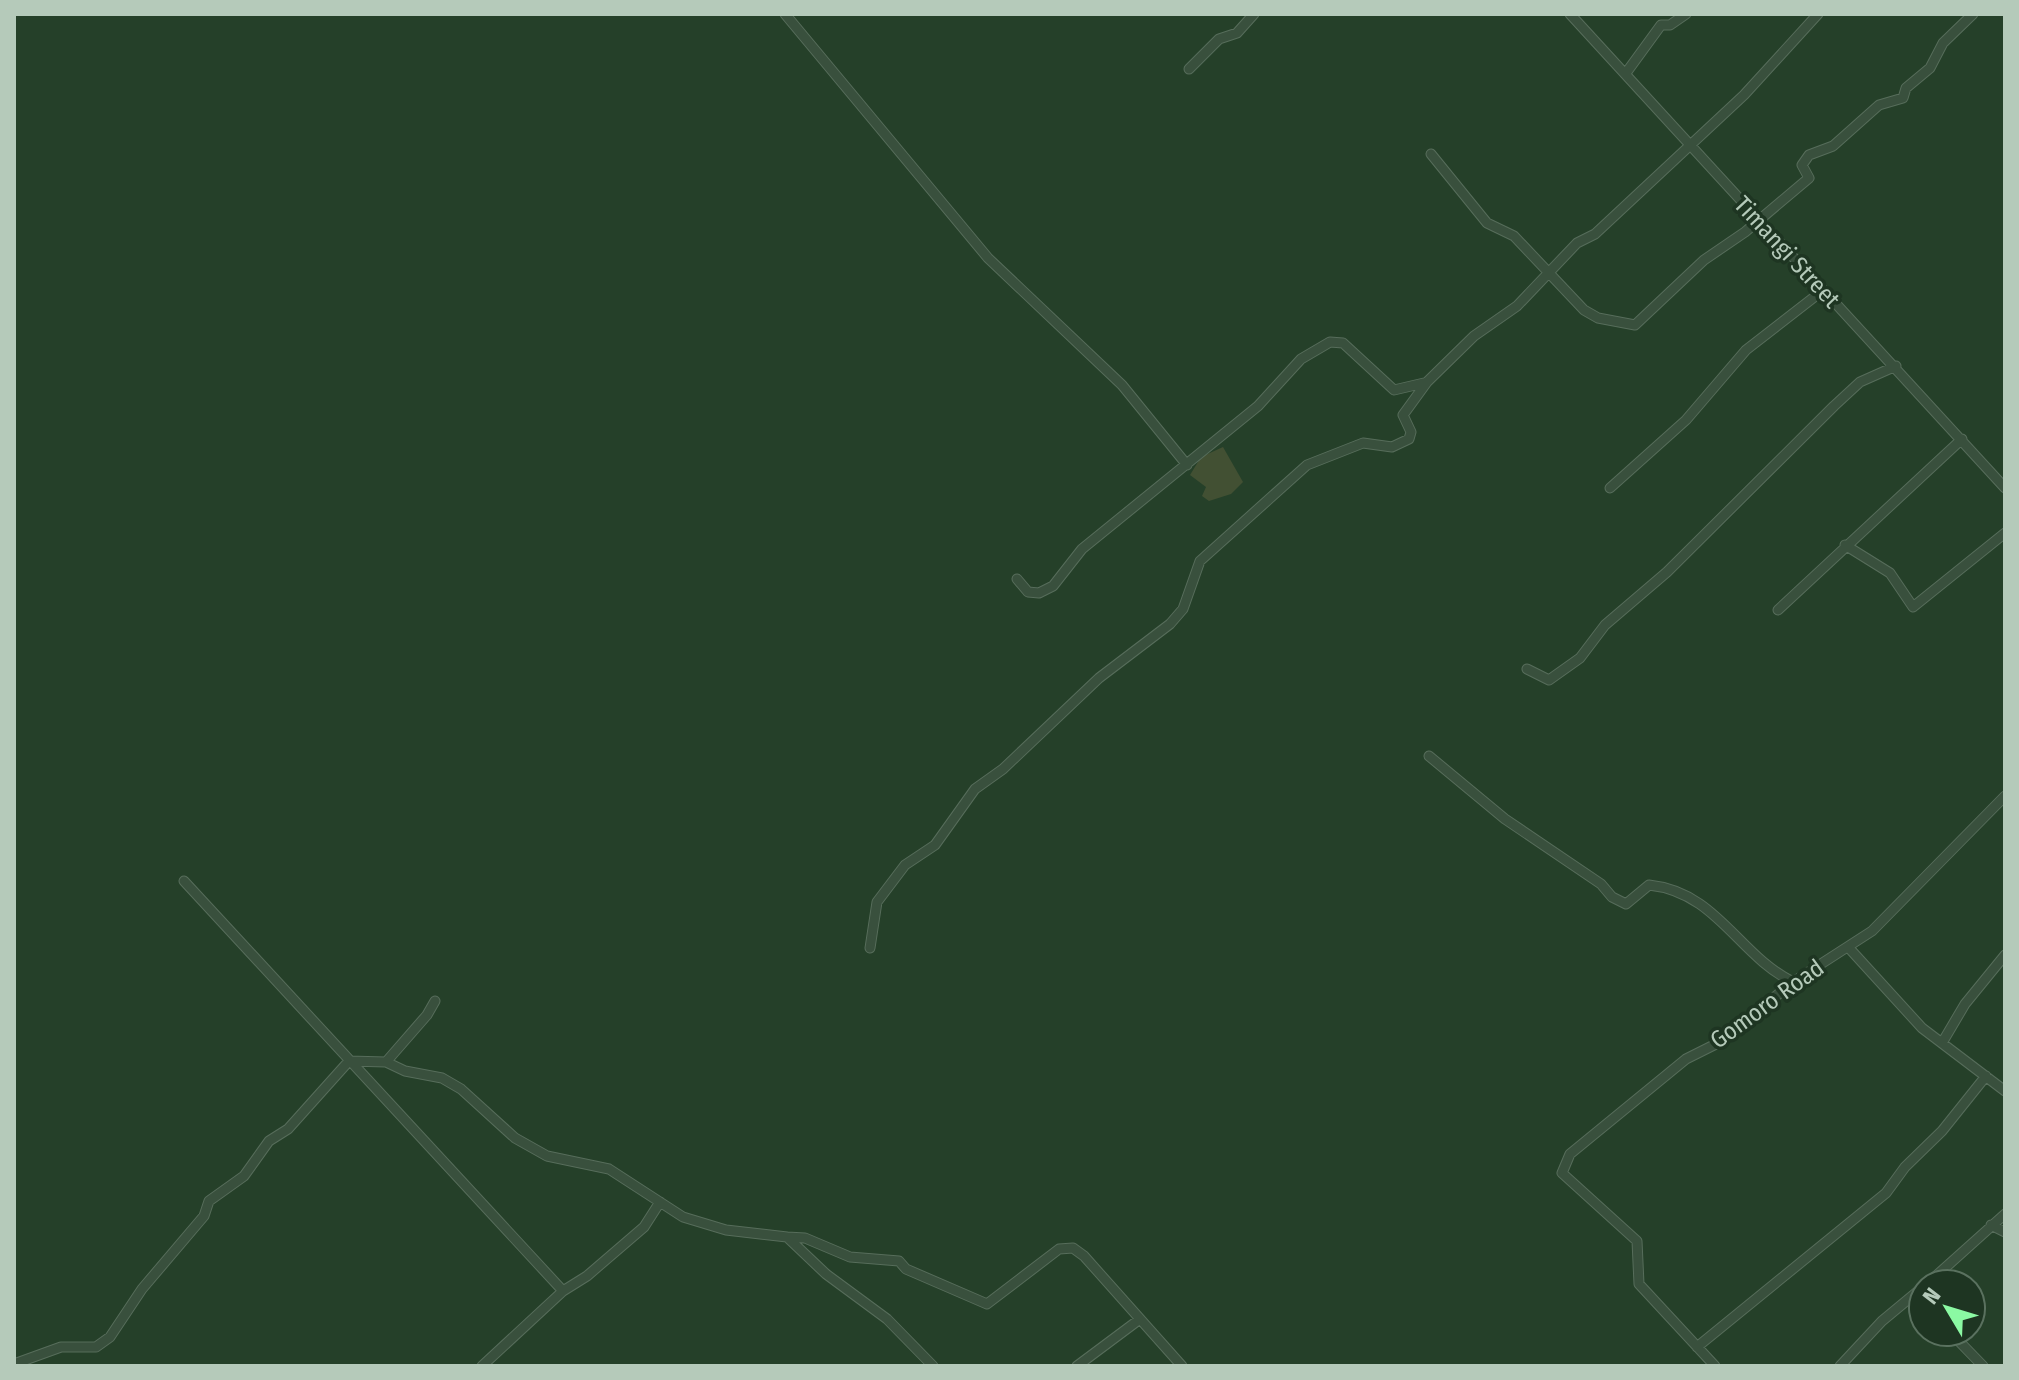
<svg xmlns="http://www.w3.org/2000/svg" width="2019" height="1380" font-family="'Fira Sans Condensed',sans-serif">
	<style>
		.green { fill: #425033 }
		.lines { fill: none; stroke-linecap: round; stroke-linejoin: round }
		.minor-casing { stroke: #576d5b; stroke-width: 11 }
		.minor { stroke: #39503d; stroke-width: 9 }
		.labels { text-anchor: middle; stroke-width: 7; stroke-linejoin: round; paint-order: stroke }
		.street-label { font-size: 24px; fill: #b5caba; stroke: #1e3522 }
	</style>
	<rect width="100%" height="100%" fill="#254029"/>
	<!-- green -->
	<path class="green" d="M1223,447l20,35 -12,12 -22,7 -7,-5 4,-9 -16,-12 11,-18z"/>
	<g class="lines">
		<defs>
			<path id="minor" d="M785,14l203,244 134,127 65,80
				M1570,14l435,474
				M1189,69l30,-30 18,-6 17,-19
				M1626,73l35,-48h9l16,-11
				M1431,154l56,69 27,13 70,74 14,8 37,7 69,-65 41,-28 64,-54 -7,-13 7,-10 24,-9 46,-41 24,-7 3,-10 24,-20 13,-25 30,-29
				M1610,488l76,-68 60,-70 76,-59
				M1845,545l45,28 23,34 92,-74
				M1017,579l11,13 11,1 14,-7 29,-37 176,-143 43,-47 29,-17 13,1 51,47 30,-7
				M1778,610l184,-171
				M1527,669l22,11 31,-22 25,-33 62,-53 167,-166 26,-24 36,-16
				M1429,756l76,63 96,65 11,13 14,7 23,-19c68,7 89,70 144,97
				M184,881l379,410
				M870,948l7,-46 28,-37 30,-20 40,-56 28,-20 96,-91 71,-54 13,-15 17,-48 107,-96 56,-22 29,4 17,-8 2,-7 -8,-17 24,-33 47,-46 43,-30 60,-63 18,-9 149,-139 74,-81
				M1849,948l73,80 83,63
				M1942,1043l23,-39 40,-49
				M349,1061l37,1 19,9 37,7 19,11 54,49 32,18 62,13 74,48 43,13 61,7 39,37 61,45 46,47
				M386,1062l41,-47 8,-14
				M1991,1225l14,7
				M787,1237l18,1 45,19 49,4 7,8 81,35 72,-55 14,-1 11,8 98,110
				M1927,1284l78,-70
				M1950,1332l33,34
				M1697,1347l189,-154 19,-26 37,-36 44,-55
				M14,1364l47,-17h35l14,-10 32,-48 62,-73 5,-15 35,-25 25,-35 19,-12 61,-68
				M482,1366l81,-75 24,-15 57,-49 16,-25
				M1077,1366l63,-47
				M1715,1366l-76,-82 -2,-43 -75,-68 8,-19 116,-95 34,-17 73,-60 79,-51 133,-135
				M1840,1366l42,-45 41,-34"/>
		</defs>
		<!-- minor casing -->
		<use href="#minor" class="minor-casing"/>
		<!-- minor -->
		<use href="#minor" class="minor"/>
	</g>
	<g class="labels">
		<!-- street labels -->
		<g class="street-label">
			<text transform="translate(1787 252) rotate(47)" y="8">Timangi Street</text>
			<text transform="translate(1767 1004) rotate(-36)" y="8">Gomoro Road</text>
		</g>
	</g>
	<!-- border -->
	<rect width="2019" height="1380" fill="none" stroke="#b5caba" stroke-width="32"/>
	<!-- north arrow -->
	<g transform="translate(1947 1308) rotate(308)"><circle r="38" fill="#1e3522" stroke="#5a715f" stroke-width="2"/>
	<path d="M0-6L14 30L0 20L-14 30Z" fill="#8bf9a3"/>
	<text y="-12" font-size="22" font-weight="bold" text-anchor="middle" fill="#b5caba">N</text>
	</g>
</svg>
